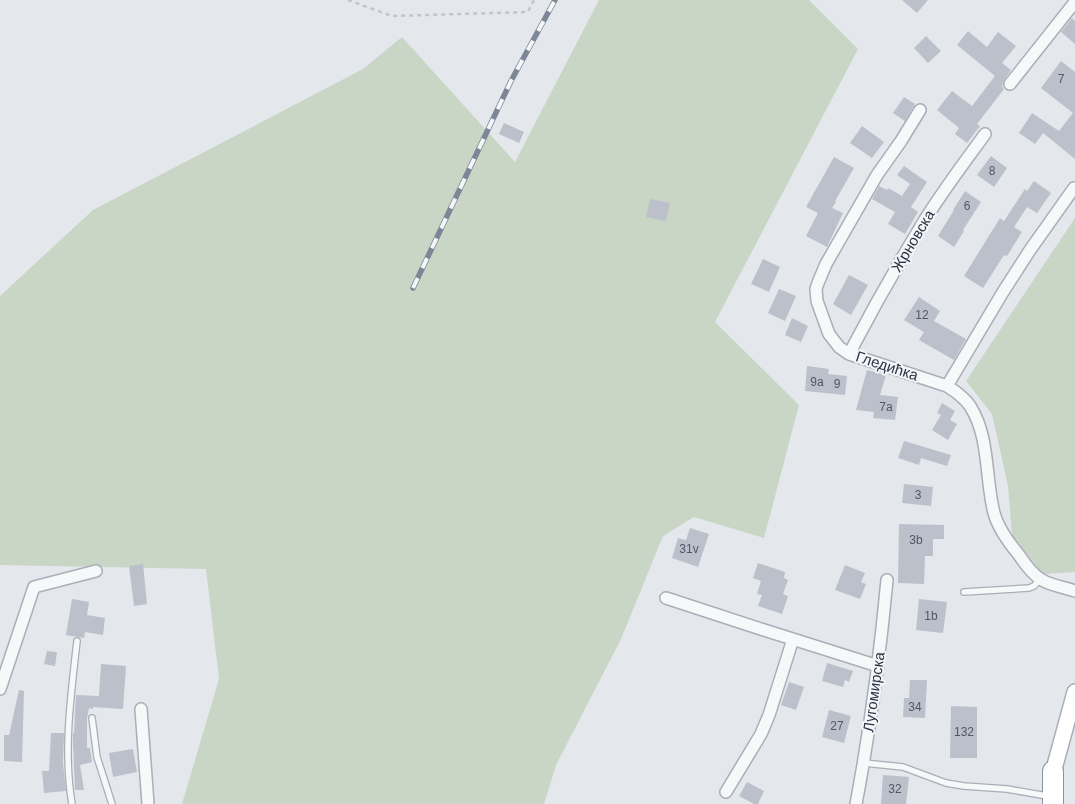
<svg xmlns="http://www.w3.org/2000/svg" width="1075" height="804" font-family="Helvetica,sans-serif">
	<style>
		.green { fill: #c9d6c5 }
		.building { fill: #bbc0ca }
		.lines { fill: none; stroke-linecap: round; stroke-linejoin: round }
		.lane-casing { stroke: #a9aeb7; stroke-width: 8 }
		.street-casing { stroke: #a9aeb7; stroke-width: 14 }
		.secondary-casing { stroke: #a9aeb7; stroke-width: 18 }
		.highway-casing { stroke: #8b94a3; stroke-width: 22 }
		.path { stroke: #c2c5cb; stroke-width: 2.5; stroke-dasharray: 4 4; stroke-linecap: butt }
		.lane { stroke: #f7f8fa; stroke-width: 5.5 }
		.street { stroke: #f7f8fa; stroke-width: 11 }
		.secondary { stroke: #fff; stroke-width: 15 }
		.highway { stroke: #fff; stroke-width: 20 }
		.rail-casing { stroke: #7d8696; stroke-width: 5.5 }
		.rail { stroke: #f4f6f9; stroke-width: 4; stroke-dasharray: 11; stroke-linecap: butt }
		.labels { text-anchor: middle; stroke-width: 4; stroke-linejoin: round; paint-order: stroke }
		.number-label { font-size: 12px; fill: #4f5766 }
		.street-label { font-size: 15px; fill: #2b3445; stroke: #f4f6f9 }
	</style>
	<rect width="100%" height="100%" fill="#e4e7ec"/>
	<!-- green -->
	<path class="green" d="M599,0h210l49,49 -143,273 84,83 -35,133 -70,-21 -31,19 -42,103 -65,126 -12,39h-362l37,-125 -13,-110 -206,-4v-269l93,-86 270,-141 39,-32 113,125z
		M1075,218v354l-32,2 -31,-39 -4,-49 -16,-72 -26,-33z"/>
	<!-- building -->
	<path class="building" d="M902,0h26l-11,13z
		M1072,18l3,3v23l-14,-12z
		M968,31l19,16 11,-15 18,14 -14,17 9,7 -8,12 -1,4 2,3 -27,35 3,2 -13,17 -12,-9 4,-6 -22,-18 15,-19 20,15 23,-30 -38,-31z
		M926,36l15,15 -13,12 -14,-15z
		M1061,61l14,11v87l-32,-26 -8,11 -16,-11 13,-20 27,18 14,-18 -32,-25z
		M904,97l11,7 -10,17 -12,-8z
		M504,123l20,9 -5,11 -20,-9z
		M862,126l22,16 -12,16 -22,-15z
		M991,156l16,12 -13,19 -17,-12z
		M834,157l20,11 -19,33 1,1 -4,6 11,5 -16,34 -21,-11 12,-23 -12,-6z
		M904,166l23,16 -16,25 7,5 -13,22 -17,-10 7,-12 -23,-13 7,-13 8,4 1,-2 14,8 8,-12 -13,-9z
		M1034,181l17,12 -14,20 -10,-6 -13,20 8,5 -15,24 -3,-1 -21,33 -19,-12 36,-58 4,3 21,-32 2,2z
		M965,191l16,11 -18,28 1,1 -10,16 -16,-11 16,-26h-1z
		M650,199l20,4 -4,18 -20,-4z
		M763,259l17,8 -11,25 -18,-8z
		M849,275l19,10 -17,30 -18,-11z
		M779,289l17,7 -11,25 -17,-8z
		M919,297l21,14 -6,10 32,18 -12,21 -35,-20 5,-8 -20,-12z
		M792,318l16,8 -7,16 -16,-7z
		M807,366l22,3 -1,5 19,2 -2,19 -40,-4z
		M867,370l19,5 -6,20 18,2 -3,23 -22,-2 1,-6 -18,-2z
		M942,403l13,8 -5,9 7,4 -9,16 -16,-10 9,-15 -4,-2z
		M904,441l47,14 -4,11 -26,-8 -2,7 -21,-7z
		M904,484l29,3 -2,19 -29,-3z
		M899,524l45,1v14h-11v17h-8l-1,28 -26,-1z
		M690,528l19,6 -11,33 -26,-9 6,-20 8,2z
		M758,563l27,9 -1,6 4,2 -5,14 5,2 -6,18 -24,-8 4,-11 -5,-1 4,-13 -8,-3z
		M143,564l4,40 -13,2 -5,-40z
		M845,565l20,8 -4,9 5,2 -6,15 -25,-9z
		M72,599l17,3 -2,13 18,3 -2,17 -18,-3 -1,6 -18,-3z
		M919,599l28,3 -4,31 -27,-3z
		M47,651l10,1 -2,14 -11,-2z
		M827,663l26,8 -4,11 -4,-2 -2,7 -21,-6z
		M101,664l25,2 -3,43 -30,-2v2l-4,-1 -2,10v30h3l2,14 -12,3 4,25h-9l-2,-47v-10h1l2,-38 23,1z
		M910,680h17l-2,38 -22,-1 1,-19h5z
		M789,682l15,5 -8,23 -15,-5z
		M19,690l5,1 -2,71 -18,-1v-26h5z
		M951,706l26,1v51h-27z
		M829,710l22,6 -7,27 -22,-6z
		M51,733h13l-1,30 3,28 -22,2 -2,-22h7z
		M133,749l4,23 -24,5 -4,-24z
		M883,775l26,2 -3,27h-25z
		M747,782l17,9 -6,13h-4l-15,-8z"/>
	<g class="lines">
		<defs>
			<path id="lane" d="M964,592l65,-4 5,-2 6,-7
				M92,718l5,39 15,47
				M864,763l39,4 43,16 18,3 43,3 40,7
				M72,804c-9,-54 -1,-109 5,-163"/>
			<path id="street" d="M1010,84l65,-82
				M920,110l-19,31 -24,34 -51,89 -8,19 -2,6 1,12 12,33 10,13 10,7 98,32c8,5 17,11 23,20 20,31 15,72 24,107 4,15 15,30 25,42 6,9 14,20 23,25 10,6 22,7 33,11
				M849,354c22,-42 45,-83 69,-123 20,-34 44,-65 67,-97
				M947,386l56,-94 27,-42 44,-62
				M666,598l98,32 114,36
				M0,689l34,-102 62,-16
				M141,709l7,95
				M726,792l35,-58 8,-19 24,-76
				M856,804c14,-74 24,-149 31,-224"/>
			<path id="secondary" d="M1051,780l24,-88"/>
			<path id="highway" d="M1053,771v33"/>
		</defs>
		<!-- lane casing -->
		<use href="#lane" class="lane-casing"/>
		<!-- street casing -->
		<use href="#street" class="street-casing"/>
		<!-- secondary casing -->
		<use href="#secondary" class="secondary-casing"/>
		<!-- highway casing -->
		<use href="#highway" class="highway-casing"/>
		<!-- path -->
		<path class="path" d="M348,0l44,16 136,-4 6,-12"/>
		<!-- lane -->
		<use href="#lane" class="lane"/>
		<!-- street -->
		<use href="#street" class="street"/>
		<!-- secondary -->
		<use href="#secondary" class="secondary"/>
		<!-- highway -->
		<use href="#highway" class="highway"/>
		<defs>
			<path id="rail" d="M413,288l98,-207 44,-81"/>
		</defs>
		<!-- rail casing -->
		<use href="#rail" class="rail-casing"/>
		<!-- rail -->
		<use href="#rail" class="rail"/>
	</g>
	<g class="labels">
		<!-- number labels -->
		<g class="number-label">
			<text x="1061" y="83">7</text>
			<text x="992" y="175">8</text>
			<text x="967" y="210">6</text>
			<text x="922" y="319">12</text>
			<text x="817" y="386">9a</text>
			<text x="837" y="388">9</text>
			<text x="886" y="411">7a</text>
			<text x="918" y="499">3</text>
			<text x="916" y="544">3b</text>
			<text x="689" y="553">31v</text>
			<text x="931" y="620">1b</text>
			<text x="915" y="711">34</text>
			<text x="837" y="730">27</text>
			<text x="964" y="736">132</text>
			<text x="895" y="793">32</text>
		</g>
		<!-- street labels -->
		<g class="street-label">
			<text transform="translate(913 241) rotate(-59)" y="5">Жрновска</text>
			<text transform="translate(887 366) rotate(18)" y="5">Гледићка</text>
			<text transform="translate(874 692) rotate(-82)" y="5">Лугомирска</text>
		</g>
	</g>
</svg>
